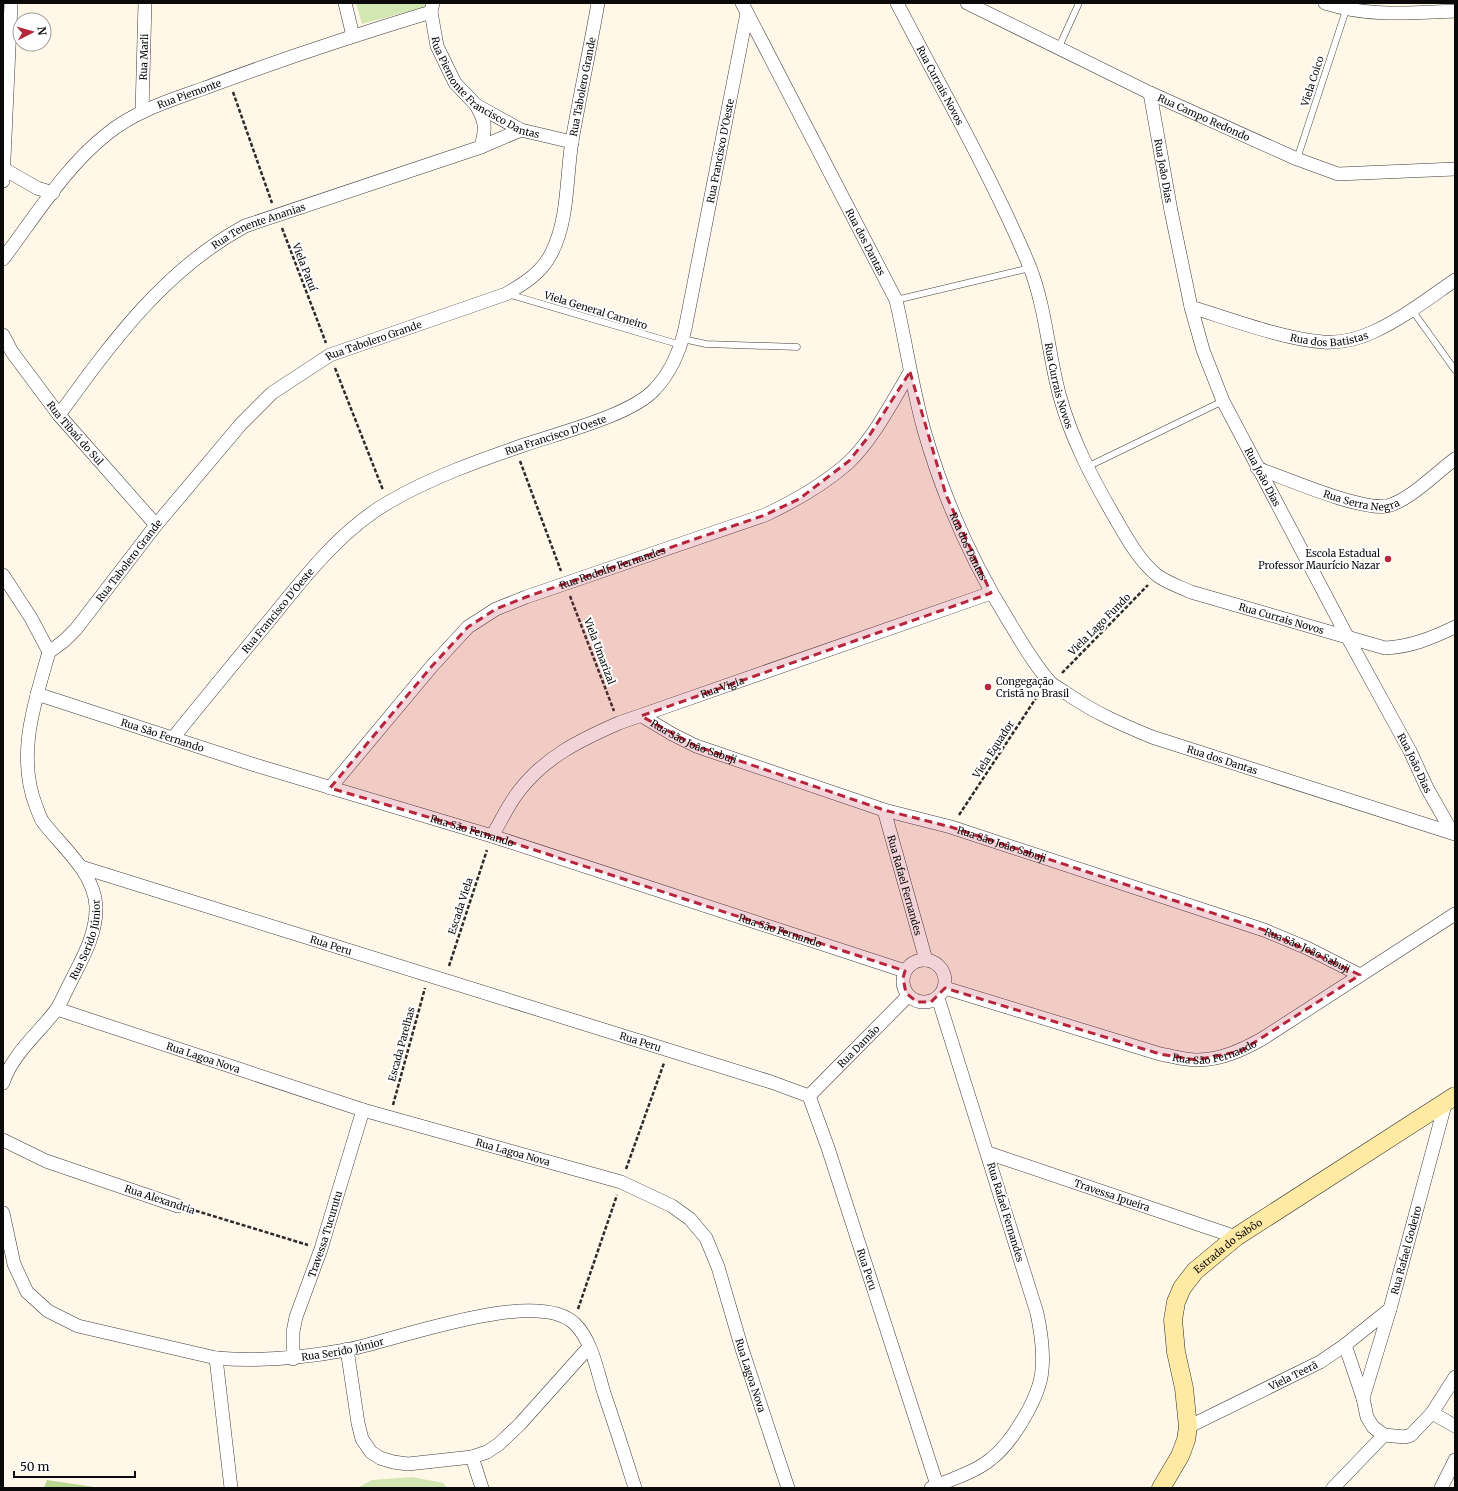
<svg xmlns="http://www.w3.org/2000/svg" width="1458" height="1491" font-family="Merriweather,serif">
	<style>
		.green { fill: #d3e7b2 }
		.forest { fill: #b9d892 }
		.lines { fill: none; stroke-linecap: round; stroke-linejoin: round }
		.lane-casing { stroke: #3d3d3d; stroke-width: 7 }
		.street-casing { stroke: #3d3d3d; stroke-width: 14 }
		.secondary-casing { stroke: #2c2c2c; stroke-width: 19 }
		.path { stroke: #2c2c2c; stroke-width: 2.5; stroke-dasharray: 4 2; stroke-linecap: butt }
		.lane { stroke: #fff; stroke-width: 6 }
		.street { stroke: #fff; stroke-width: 13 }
		.secondary { stroke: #feeaa2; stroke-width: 18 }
		.marked { fill: #b7253b; fill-opacity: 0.2; stroke: #b7253b; stroke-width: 3; stroke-dasharray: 8 5; stroke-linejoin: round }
		.poi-dot { fill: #b7253b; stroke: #fff; stroke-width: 1.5 }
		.labels { text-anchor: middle; stroke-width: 4; stroke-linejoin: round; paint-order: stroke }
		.street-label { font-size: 10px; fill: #0a0a0a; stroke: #fff }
		.poi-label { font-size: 10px; fill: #0a0a0a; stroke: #fff; text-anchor: end }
	</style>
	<rect width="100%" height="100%" fill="#fff7e7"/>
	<!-- green -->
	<path class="green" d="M356,3h70l-1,4 -63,17z
		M412,1477l31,6 4,5h-90l15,-8z"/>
	<!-- forest -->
	<path class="forest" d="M47,1480l54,8h-57z"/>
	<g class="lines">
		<defs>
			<path id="lane" d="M1058,49l21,-46
				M1297,159l49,-149
				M508,294l173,51
				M896,300l134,-32
				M1412,310l43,60
				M683,339l23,5 91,3
				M1087,467l136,-66"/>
			<g id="street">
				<path d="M345,3l8,33"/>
				<path id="s1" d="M433,3l-2,9 6,34 18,37 21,22 45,25 51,12"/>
				<path id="s2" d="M742,3l154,297c10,43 16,87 28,130 19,66 48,132 84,190 13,21 26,45 43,63 5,4 12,8 18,12 26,18 54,30 83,42l303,97"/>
				<path id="s3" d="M897,3c45,87 94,172 132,262 17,42 19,89 31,132 12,43 32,81 54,119 12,21 25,45 44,60 10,7 22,11 33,16l194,56c25,-1 47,-10 70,-21"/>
				<path id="s4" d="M967,3l183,90 147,66 41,15 117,-5"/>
				<path d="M1325,3c44,14 84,10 130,8"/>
				<path id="s5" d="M1150,93l21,118 20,96 12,43 20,51 125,237 62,113 17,37 25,44"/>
				<path d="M476,105c10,17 10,23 5,42"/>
				<path id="s6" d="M142,111l3,-108"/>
				<path d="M4,169l33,19 16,5"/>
				<path d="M3,181l8,-178"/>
				<path id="s7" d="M3,259c32,-42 62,-92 104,-125 28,-23 64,-34 98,-46 74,-28 150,-53 226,-76"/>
				<path id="s8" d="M1191,307c39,12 92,32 132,35 16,1 35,-3 50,-10 29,-13 56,-34 82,-52"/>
				<path id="s9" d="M3,335l9,17 47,63 97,110"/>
				<path id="s10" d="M59,415c53,-73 105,-145 186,-189l236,-79 40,-17"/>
				<path id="s11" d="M1257,468c28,10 104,43 130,38 22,-5 50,-34 68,-47"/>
				<path d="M3,575l28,43 18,34"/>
				<path id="s12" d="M49,652l15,-11 12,-12 80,-104 85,-101 31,-31 58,-38 176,-61c19,-11 35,-21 45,-40 18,-34 15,-77 21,-113 8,-46 18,-92 26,-138"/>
				<path id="s13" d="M37,694l218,71 237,71 413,135"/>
				<path id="s14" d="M642,716l30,18 24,12 188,64 67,17 313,103 43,18 53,27"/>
				<path id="s15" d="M173,738c33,-41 66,-81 100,-122 33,-41 69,-87 116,-114 41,-24 91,-42 135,-57 35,-12 108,-30 131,-56 15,-16 25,-39 30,-60l62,-316"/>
				<path id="s16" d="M330,788l102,-122 36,-39 28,-18 30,-12 239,-82c30,-14 58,-30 83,-52 26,-25 44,-61 62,-91"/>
				<path id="s17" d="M884,810l42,150"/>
				<path id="s18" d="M492,836c9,-15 16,-31 27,-45 26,-34 61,-51 100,-68l372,-130"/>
				<path id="s19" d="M81,867l690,215 38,14 19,52 109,337"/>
				<circle cx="924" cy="981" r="21"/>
				<path id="s20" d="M945,988l215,66c12,2 25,6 37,6 24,0 45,-10 65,-21l193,-125"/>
				<path id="s21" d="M57,1009l306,101 258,72 51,24 18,13 16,19 12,29 24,82 46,139"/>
				<path id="s22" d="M3,1083c9,-29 36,-50 53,-73 5,-7 9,-17 13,-25 12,-24 28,-50 27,-79 -2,-34 -34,-59 -53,-84 -3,-4 -5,-11 -7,-16 -20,-51 -1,-105 13,-154"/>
				<path id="s23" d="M809,1096l99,-100"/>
				<path d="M3,1140l43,21 132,45"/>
				<path id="s24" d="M988,1153l248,84"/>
				<path id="s25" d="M3,1213l11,51 13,28 21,19 30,15 138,32c44,4 86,0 130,-8 48,-9 191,-64 229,-26 17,17 22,46 29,69 11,32 21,63 31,95"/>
				<path d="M1345,1345l18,53 4,19 6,10 11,8 21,2 6,-2 21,-22 23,-36"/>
				<path d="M347,1349l11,74 4,16 9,13 9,6 13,4 15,2 64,-7 15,-5 12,-8 21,-20 69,-77"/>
				<path d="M216,1358l15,130"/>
				<path id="s26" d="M293,1359v-27l3,-15 25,-68 42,-139"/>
				<path id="s27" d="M1363,1398l27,-89 56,-208"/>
				<path d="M1432,1413l23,13"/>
				<path id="s28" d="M1188,1427l132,-65 25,-17 45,-36"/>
				<path d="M472,1457l10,31"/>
				<path d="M931,1488c20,-9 43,-15 60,-29 21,-16 49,-62 51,-89 2,-19 -1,-38 -5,-57l-99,-315"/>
				<path d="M1333,1488l51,-53"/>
				<path d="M1441,1488l14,-28"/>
			</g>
			<g id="secondary">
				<path id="s29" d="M1161,1488l19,-32 6,-16 2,-13 -4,-39 -8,-36 -3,-32 3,-18 6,-14 13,-17 41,-34 219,-141"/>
			</g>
		</defs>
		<!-- lane casing -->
		<use href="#lane" class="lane-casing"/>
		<!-- street casing -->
		<use href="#street" class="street-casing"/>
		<!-- secondary casing -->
		<use href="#secondary" class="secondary-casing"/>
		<!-- path -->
		<path class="path" d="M233,92l39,111
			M282,228l44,115
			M335,368l48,122
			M520,461l41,110
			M570,596l44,115
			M1062,673l86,-88
			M959,815l81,-123
			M449,966l38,-116
			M393,1105l32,-117
			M626,1169l38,-106
			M190,1209l118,36
			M578,1309l39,-114"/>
		<!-- lane -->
		<use href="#lane" class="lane"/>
		<!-- street -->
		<use href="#street" class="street"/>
		<!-- secondary -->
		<use href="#secondary" class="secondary"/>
	</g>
	<!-- marked area -->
	<path class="marked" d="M910,372l36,123 45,98 -350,123 55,30 188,64 67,17 313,103 96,45 -119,76 -45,9 -36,-6 -215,-66 -14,14h-14l-11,-9 -3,-15 2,-7 -413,-135 -162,-48 102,-122 36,-39 28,-18 30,-12 239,-82 34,-16 50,-38 20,-25z"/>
	<!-- markers -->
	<g class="poi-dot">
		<circle cx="1388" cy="559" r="4"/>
		<circle cx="988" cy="687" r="4"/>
	</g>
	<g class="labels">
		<!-- street labels -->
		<g class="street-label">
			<text dy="4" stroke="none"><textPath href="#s6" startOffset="54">Rua Marli</textPath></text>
			<text transform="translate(1312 81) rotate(-72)" y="4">Viela Coico</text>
			<text dy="4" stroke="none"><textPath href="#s1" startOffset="110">Rua Piemonte Francisco Dantas</textPath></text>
			<text dy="4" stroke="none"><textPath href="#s3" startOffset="93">Rua Currais Novos</textPath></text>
			<text dy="4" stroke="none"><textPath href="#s12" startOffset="830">Rua Tabolero Grande</textPath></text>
			<text dy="4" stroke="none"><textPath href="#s7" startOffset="255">Rua Piemonte</textPath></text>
			<text dy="4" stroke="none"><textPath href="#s4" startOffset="263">Rua Campo Redondo</textPath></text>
			<text dy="4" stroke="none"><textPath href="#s15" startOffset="861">Rua Francisco D'Oeste</textPath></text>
			<text dy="4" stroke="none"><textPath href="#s5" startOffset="79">Rua João Dias</textPath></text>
			<text dy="4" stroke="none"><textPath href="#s10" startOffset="280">Rua Tenente Ananias</textPath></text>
			<text dy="4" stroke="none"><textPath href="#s2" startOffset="269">Rua dos Dantas</textPath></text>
			<text transform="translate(305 267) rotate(69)" y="4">Viela Patuí</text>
			<text transform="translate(596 310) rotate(17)" y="4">Viela General Carneiro</text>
			<text dy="4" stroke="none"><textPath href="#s8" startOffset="143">Rua dos Batistas</textPath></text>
			<text dy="4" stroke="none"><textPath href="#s12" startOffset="458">Rua Tabolero Grande</textPath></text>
			<text dy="4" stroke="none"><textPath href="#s3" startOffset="418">Rua Currais Novos</textPath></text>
			<text dy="4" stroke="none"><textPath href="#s9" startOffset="122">Rua Tibaú do Sul</textPath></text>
			<text dy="4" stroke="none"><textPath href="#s15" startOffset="501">Rua Francisco D'Oeste</textPath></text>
			<text dy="4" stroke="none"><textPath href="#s5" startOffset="403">Rua João Dias</textPath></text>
			<text dy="4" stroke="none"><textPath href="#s11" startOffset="110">Rua Serra Negra</textPath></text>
			<text dy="4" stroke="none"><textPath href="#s2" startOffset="592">Rua dos Dantas</textPath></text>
			<text dy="4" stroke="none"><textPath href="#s12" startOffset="122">Rua Tabolero Grande</textPath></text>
			<text dy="4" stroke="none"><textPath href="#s16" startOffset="369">Rua Rodolfo Fernandes</textPath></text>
			<text dy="4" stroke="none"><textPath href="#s15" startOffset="165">Rua Francisco D'Oeste</textPath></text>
			<text dy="4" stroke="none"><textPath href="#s3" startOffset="766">Rua Currais Novos</textPath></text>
			<text transform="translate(1099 624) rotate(-45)" y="4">Viela Lago Fundo</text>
			<text transform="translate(600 651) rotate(69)" y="4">Viela Umarizal</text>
			<text dy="4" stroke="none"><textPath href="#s18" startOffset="284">Rua Vigia</textPath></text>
			<text dy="4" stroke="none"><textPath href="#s13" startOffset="132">Rua São Fernando</textPath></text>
			<text dy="4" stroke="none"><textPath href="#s14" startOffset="58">Rua São João Sabuji</textPath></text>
			<text transform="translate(993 749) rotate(-57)" y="4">Viela Equador</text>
			<text dy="4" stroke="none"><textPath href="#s2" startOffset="941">Rua dos Dantas</textPath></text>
			<text dy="4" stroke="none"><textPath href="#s5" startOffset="727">Rua João Dias</textPath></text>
			<text dy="4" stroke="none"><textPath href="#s13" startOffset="456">Rua São Fernando</textPath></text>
			<text dy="4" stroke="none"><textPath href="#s14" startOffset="383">Rua São João Sabuji</textPath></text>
			<text dy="4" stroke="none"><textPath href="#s17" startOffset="78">Rua Rafael Fernandes</textPath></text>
			<text transform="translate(460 906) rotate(-72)" y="4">Escada Viela</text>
			<text dy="4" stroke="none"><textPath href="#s13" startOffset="780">Rua São Fernando</textPath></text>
			<text dy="4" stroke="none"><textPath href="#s22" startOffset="168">Rua Serido Júnior</textPath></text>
			<text dy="4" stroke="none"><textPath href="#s19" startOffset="262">Rua Peru</textPath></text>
			<text dy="4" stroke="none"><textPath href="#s14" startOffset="707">Rua São João Sabuji</textPath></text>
			<text dy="4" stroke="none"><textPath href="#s19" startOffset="586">Rua Peru</textPath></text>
			<text transform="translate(401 1044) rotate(-75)" y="4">Escada Parelhas</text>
			<text dy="4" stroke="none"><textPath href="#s23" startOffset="70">Rua Damão</textPath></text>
			<text dy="4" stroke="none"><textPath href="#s20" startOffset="281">Rua São Fernando</textPath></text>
			<text dy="4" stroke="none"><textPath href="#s21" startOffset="154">Rua Lagoa Nova</textPath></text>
			<text dy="4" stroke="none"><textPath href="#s21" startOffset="478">Rua Lagoa Nova</textPath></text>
			<text dy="4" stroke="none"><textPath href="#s24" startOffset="131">Travessa Ipueira</textPath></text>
			<text transform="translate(160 1199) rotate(18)" y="4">Rua Alexandria</text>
			<text transform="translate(1006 1212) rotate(73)" y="4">Rua Rafael Fernandes</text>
			<text dy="4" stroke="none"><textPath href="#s26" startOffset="130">Travessa Tucurutu</textPath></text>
			<text dy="4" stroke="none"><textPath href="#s29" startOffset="272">Estrada do Sabôo</textPath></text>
			<text dy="4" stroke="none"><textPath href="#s27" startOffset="154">Rua Rafael Godeiro</textPath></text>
			<text dy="4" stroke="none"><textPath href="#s19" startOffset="946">Rua Peru</textPath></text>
			<text dy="4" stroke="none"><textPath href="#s25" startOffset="414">Rua Serido Júnior</textPath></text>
			<text dy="4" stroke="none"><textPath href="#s28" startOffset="117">Viela Teerã</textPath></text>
			<text dy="4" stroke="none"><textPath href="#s21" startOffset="838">Rua Lagoa Nova</textPath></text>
		</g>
		<!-- poi labels -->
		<g class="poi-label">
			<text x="1380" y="557">Escola Estadual<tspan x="1380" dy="12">Professor Maurício Nazar</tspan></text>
			<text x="996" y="685" text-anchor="start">Congegação<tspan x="996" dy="12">Cristã no Brasil</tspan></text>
		</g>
	</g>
	<!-- border -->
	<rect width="1458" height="1491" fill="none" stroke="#0a0a0a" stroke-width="8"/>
	<!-- north arrow -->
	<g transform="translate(32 32) rotate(84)"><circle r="19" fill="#ffffff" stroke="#9d9d9d"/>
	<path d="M0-3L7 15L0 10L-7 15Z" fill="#b7253b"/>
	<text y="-6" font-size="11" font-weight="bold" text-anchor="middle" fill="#0a0a0a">N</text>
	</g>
	<!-- scale -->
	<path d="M14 1471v6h121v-6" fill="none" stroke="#0a0a0a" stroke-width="2"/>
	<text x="20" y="1471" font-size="12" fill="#0a0a0a" stroke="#ffffff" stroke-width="3" paint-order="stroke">50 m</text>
</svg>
